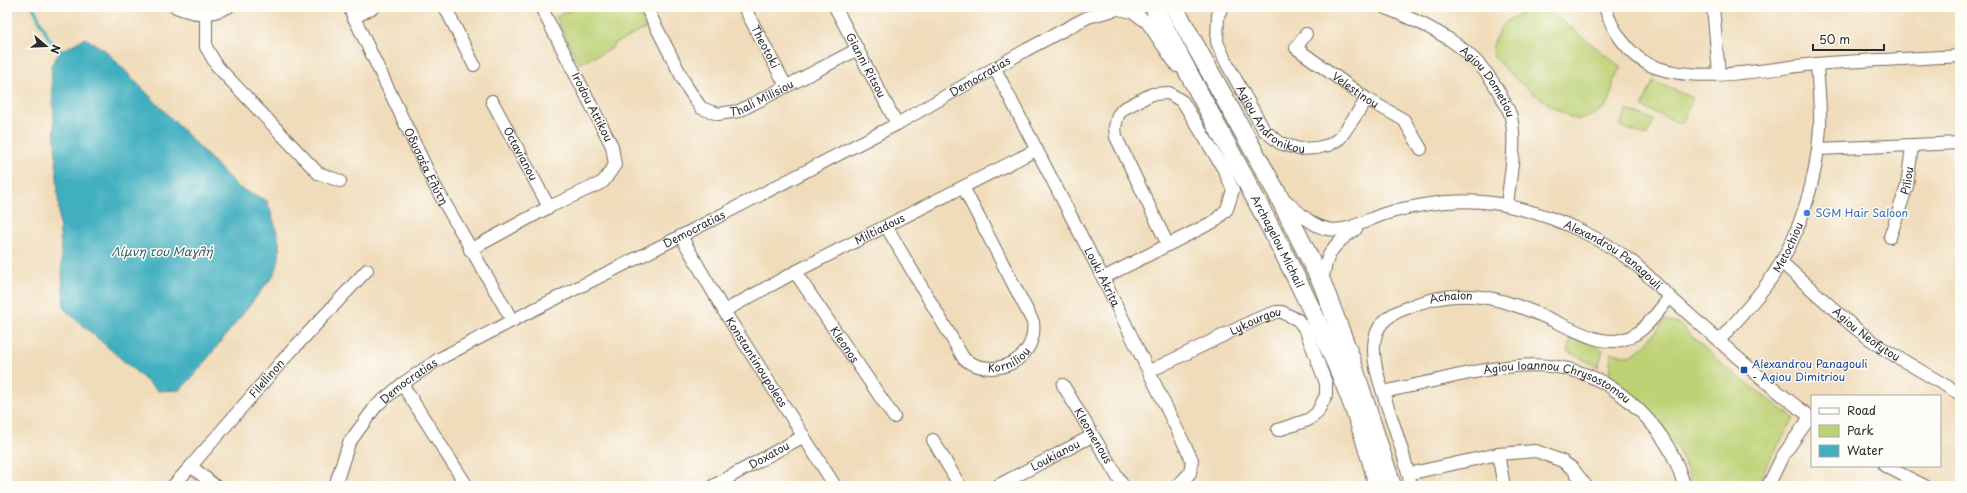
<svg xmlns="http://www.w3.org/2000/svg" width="1967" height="493" font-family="'Playpen Sans',sans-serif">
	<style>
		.green { fill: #bdd175; stroke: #747e50 }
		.water { fill: #41afbf; stroke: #366d75 }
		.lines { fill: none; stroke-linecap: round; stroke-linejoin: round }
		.stream { stroke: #41afbf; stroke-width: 3 }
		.minor-casing { stroke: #70695d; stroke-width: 14 }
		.highway-casing { stroke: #70695d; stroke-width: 20 }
		.minor { stroke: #fff; stroke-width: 12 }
		.highway { stroke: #fff; stroke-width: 18 }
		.shop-dot { fill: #3f7fe0; stroke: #fdfcf7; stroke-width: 1.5 }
		.transit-dot { fill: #1a4fb4; stroke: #fdfcf7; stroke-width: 1.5 }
		.labels { text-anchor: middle; stroke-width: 3; stroke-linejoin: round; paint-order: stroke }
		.street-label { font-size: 11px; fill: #2b2b2b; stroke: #fdfcf7 }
		.shop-label { font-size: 11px; fill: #366cbe; stroke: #fdfcf7; text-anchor: start }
		.transit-label { font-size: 11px; fill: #164399; stroke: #fdfcf7; text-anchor: start }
		.water-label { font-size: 12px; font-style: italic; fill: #346066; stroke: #fdfcf7 }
	</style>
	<rect width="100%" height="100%" fill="#fdfcf7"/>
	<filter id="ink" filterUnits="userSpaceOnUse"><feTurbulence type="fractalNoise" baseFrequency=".025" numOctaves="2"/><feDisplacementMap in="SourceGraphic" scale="8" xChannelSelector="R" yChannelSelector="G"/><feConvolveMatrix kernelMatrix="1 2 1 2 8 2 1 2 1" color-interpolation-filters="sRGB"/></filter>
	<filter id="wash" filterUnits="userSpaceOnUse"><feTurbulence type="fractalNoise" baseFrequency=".012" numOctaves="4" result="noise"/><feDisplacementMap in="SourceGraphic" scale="16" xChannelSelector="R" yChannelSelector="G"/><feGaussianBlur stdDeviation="0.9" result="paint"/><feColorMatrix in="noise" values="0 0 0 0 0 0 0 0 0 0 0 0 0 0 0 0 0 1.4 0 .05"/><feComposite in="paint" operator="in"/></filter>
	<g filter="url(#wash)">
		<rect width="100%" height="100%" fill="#f0dcba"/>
		<!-- green -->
		<path class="green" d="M577,7h62l10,20 -35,17 -3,5 -32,15 -23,-47z
			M1537,10l15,3 70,55c-2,3 -7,8 -8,12 -3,11 -1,20 -10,28 -7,5 -20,13 -28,11 -17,-4 -76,-49 -83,-65 -2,-4 1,-11 2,-15 9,-21 21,-25 42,-29z
			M1653,81l40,17 -11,26 -40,-17z
			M1627,110l27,10 -7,16 -27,-10z
			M1665,320l14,4 47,44 68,50 -29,50 -7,18h-67c-8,-46 -46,-83 -82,-109l2,-24 20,3 15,-12z
			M1572,335l31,15 -5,17 -31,-16z"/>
		<!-- water -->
		<path class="water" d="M85,38l20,12 134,138 28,13c8,24 20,51 6,75l-78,98 -15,16 -22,1 -94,-82 -13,-244 10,-14z"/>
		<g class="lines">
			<!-- stream -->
			<path class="stream" d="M33,7l16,32 12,12"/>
		</g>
	</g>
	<g filter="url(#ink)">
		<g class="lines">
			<defs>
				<g id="minor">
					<path d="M176,7c19,8 34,9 52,0"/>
					<path id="s1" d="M349,7l87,181 76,132"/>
					<path d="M445,7l29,58"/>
					<path id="s2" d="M646,7l41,80 14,21 17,6 21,-3 119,-62"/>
					<path id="s3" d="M744,7l42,79"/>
					<path id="s4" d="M835,7l62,117"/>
					<path id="s5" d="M1222,7l-4,8 -1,27 9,20 38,68 16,13 19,6 17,-1 13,-3 11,-7 27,-39"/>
					<path id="s6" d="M1384,7c49,21 93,40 118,91 3,5 7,12 9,19 6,28 -1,60 -4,88"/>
					<path d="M1605,7c6,22 24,48 45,58 46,20 116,4 165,-1 48,-4 97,-5 145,-8"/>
					<path d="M1713,7l6,67"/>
					<path d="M206,15v32l11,19 101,107 22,8"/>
					<path d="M353,18l21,-11"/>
					<path id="s7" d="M1306,34l-10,14 71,51 37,21 17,29"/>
					<path id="s8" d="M995,69l108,209 89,182 -2,13 -13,13"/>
					<path id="s9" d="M492,101l57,106"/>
					<path d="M1818,149l142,-6"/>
					<path id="s10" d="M1283,198c13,11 27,28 45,31 19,4 38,-9 56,-15 44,-13 92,-18 137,-5 39,10 81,29 114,55 13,11 25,24 38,36 45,40 90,82 139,118"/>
					<path id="s11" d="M886,226l78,133c30,22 74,1 69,-37l-70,-135"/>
					<path id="s12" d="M681,236l43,75 111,175"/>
					<path id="s13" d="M1890,237l17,-51 5,-40"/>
					<path d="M470,250l79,-43 54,-25 12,-17 -3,-19 -71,-139"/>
					<path id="s14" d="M1781,262l74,66 27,20 78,46"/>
					<path id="s15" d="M795,272l99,145"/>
					<path d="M1103,278l112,-57 12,-12 6,-19 -9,-20 -41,-68 -14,-9 -17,1 -29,15 -5,6 -3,12 1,10 52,108"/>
					<path d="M1322,283c4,-30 10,-38 34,-54"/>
					<path id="s16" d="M724,311l71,-39 241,-122"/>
					<path id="s17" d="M1719,341c18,-21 37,-41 53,-64 28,-42 45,-98 48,-149 1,-21 -2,-43 -3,-64"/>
					<path id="s18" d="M1150,371l107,-52 19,-7h6l16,8 8,11 20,52v12l-9,18 -9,7 -30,10"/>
					<path d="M402,384l65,102"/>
					<path id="s19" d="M1063,385l60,101"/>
					<path id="s20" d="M1383,392c26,-6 52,-11 77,-17 71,-15 125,-19 180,36 21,21 37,46 44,75"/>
					<path d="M933,440l27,46"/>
					<path d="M1498,454l6,32"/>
					<path d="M1885,466l40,20"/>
					<path d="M1408,474l90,-20 38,-3 26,10 11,8 13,17"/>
					<path d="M173,486l18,-20"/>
					<path id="s21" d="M215,486l-24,-20 90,-104 86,-92"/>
					<path id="s22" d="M335,486l14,-43 27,-37 26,-22 37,-25 90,-47 152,-76 216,-112 129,-74 62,-33 30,-8 15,3 14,10 30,44"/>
					<path id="s23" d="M713,486l91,-50"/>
					<path id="s24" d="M997,486l95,-50"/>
					<path id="s25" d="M1411,486c-6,-31 -17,-60 -27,-90 -5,-16 -11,-33 -10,-50 1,-20 12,-30 30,-37 60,-27 104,-9 159,16 16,7 34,17 52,16 26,-2 40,-26 55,-44"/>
					<path d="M1768,486l14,-29 28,-40"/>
				</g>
				<g id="highway">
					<path id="s26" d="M1154,7c49,96 103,190 150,287 31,64 57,123 74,192"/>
					<path d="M1174,7l103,186 45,90 29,76 41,127"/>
				</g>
			</defs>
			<!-- minor casing -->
			<use href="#minor" class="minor-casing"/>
			<!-- highway casing -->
			<use href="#highway" class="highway-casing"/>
			<!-- minor -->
			<use href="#minor" class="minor"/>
			<!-- highway -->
			<use href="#highway" class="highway"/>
		</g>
	</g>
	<!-- markers -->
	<circle class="shop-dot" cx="1807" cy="213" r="4"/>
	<rect class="transit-dot" x="1740" y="366" width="8" height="8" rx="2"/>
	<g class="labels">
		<!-- street labels -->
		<g class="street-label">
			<text dy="4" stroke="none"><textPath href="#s3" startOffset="45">Theotoki</textPath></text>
			<text dy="4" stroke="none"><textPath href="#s4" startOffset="66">Gianni Ritsou</textPath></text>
			<text dy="4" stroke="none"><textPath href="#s22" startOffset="780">Democratias</textPath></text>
			<text dy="4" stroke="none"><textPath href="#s6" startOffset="131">Agiou Dometiou</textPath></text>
			<text dy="4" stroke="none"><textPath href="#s7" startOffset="90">Velestinou</textPath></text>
			<text dy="4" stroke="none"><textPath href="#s2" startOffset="180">Thali Milisiou</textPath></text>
			<text transform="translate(592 107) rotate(63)" y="4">Irodou Attikou</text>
			<text dy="4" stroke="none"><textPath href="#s5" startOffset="134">Agiou Andronikou</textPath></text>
			<text dy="4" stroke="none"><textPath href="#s9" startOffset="60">Octavianou</textPath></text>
			<text dy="4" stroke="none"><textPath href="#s1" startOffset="177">Οδυσσέα Ελύτη</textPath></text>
			<text dy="4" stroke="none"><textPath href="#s13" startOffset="59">Piliou</textPath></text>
			<text dy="4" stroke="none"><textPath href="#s22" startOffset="456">Democratias</textPath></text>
			<text dy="4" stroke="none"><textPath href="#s16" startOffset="176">Miltiadous</textPath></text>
			<text dy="4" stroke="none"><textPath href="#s26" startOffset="265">Archagelou Michail</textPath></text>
			<text dy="4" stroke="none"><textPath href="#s17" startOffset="117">Metochiou</textPath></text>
			<text dy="4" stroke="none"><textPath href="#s10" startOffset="357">Alexandrou Panagouli</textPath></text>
			<text dy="4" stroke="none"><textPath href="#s8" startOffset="234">Louki Akrita</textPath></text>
			<text dy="4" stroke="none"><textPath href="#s25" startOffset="245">Achaion</textPath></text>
			<text dy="4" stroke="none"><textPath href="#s18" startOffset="117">Lykourgou</textPath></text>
			<text dy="4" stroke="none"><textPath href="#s14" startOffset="112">Agiou Neofytou</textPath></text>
			<text dy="4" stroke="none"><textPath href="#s15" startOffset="88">Kleonos</textPath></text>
			<text dy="4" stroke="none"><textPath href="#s11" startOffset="203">Korniliou</textPath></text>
			<text dy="4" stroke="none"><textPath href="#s12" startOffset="147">Konstantinoupoleos</textPath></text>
			<text dy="4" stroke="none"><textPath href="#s21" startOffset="147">Filellinon</textPath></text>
			<text dy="4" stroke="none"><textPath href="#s22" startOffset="132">Democratias</textPath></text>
			<text dy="4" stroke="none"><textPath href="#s20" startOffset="180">Agiou Ioannou Chrysostomou</textPath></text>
			<text dy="4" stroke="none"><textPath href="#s19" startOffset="59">Kleomenous</textPath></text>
			<text dy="4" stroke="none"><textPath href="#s23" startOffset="64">Doxatou</textPath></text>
			<text dy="4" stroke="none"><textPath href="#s24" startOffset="66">Loukianou</textPath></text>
		</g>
		<!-- shop labels -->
		<g class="shop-label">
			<text x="1815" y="217">SGM Hair Saloon</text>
		</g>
		<!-- transit labels -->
		<g class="transit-label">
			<text x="1752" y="368">Alexandrou Panagouli<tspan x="1752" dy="13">- Agiou Dimitriou</tspan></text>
		</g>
		<!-- water labels -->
		<g class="water-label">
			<text x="162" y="256">Λίμνη του Μαγλή</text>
		</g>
	</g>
	<!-- margin -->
	<rect width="1967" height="493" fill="none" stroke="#fdfcf7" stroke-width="24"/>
	<!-- legend -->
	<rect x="1811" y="395" width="130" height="72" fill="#fdfcf7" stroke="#a9a8a5"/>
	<rect x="1819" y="408" width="20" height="6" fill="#ffffff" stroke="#a9a8a5"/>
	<text x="1847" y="415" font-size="12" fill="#2b2b2b">Road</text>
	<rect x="1819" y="425" width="20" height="12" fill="#bdd175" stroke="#a9a8a5"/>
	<text x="1847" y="435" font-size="12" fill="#2b2b2b">Park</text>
	<rect x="1819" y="445" width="20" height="12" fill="#41afbf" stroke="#a9a8a5"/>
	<text x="1847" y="455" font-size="12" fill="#2b2b2b">Water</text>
	<!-- north arrow -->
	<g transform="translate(46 46) rotate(109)" stroke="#fdfcf7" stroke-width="3" paint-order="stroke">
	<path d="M0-3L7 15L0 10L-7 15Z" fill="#2b2b2b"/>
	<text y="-6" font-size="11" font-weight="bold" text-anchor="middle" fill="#2b2b2b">N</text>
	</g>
	<!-- scale -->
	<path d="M1813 44v6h71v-6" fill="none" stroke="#2b2b2b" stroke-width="2"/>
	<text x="1819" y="44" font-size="12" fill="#2b2b2b" stroke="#fdfcf7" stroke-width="3" paint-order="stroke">50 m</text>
</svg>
